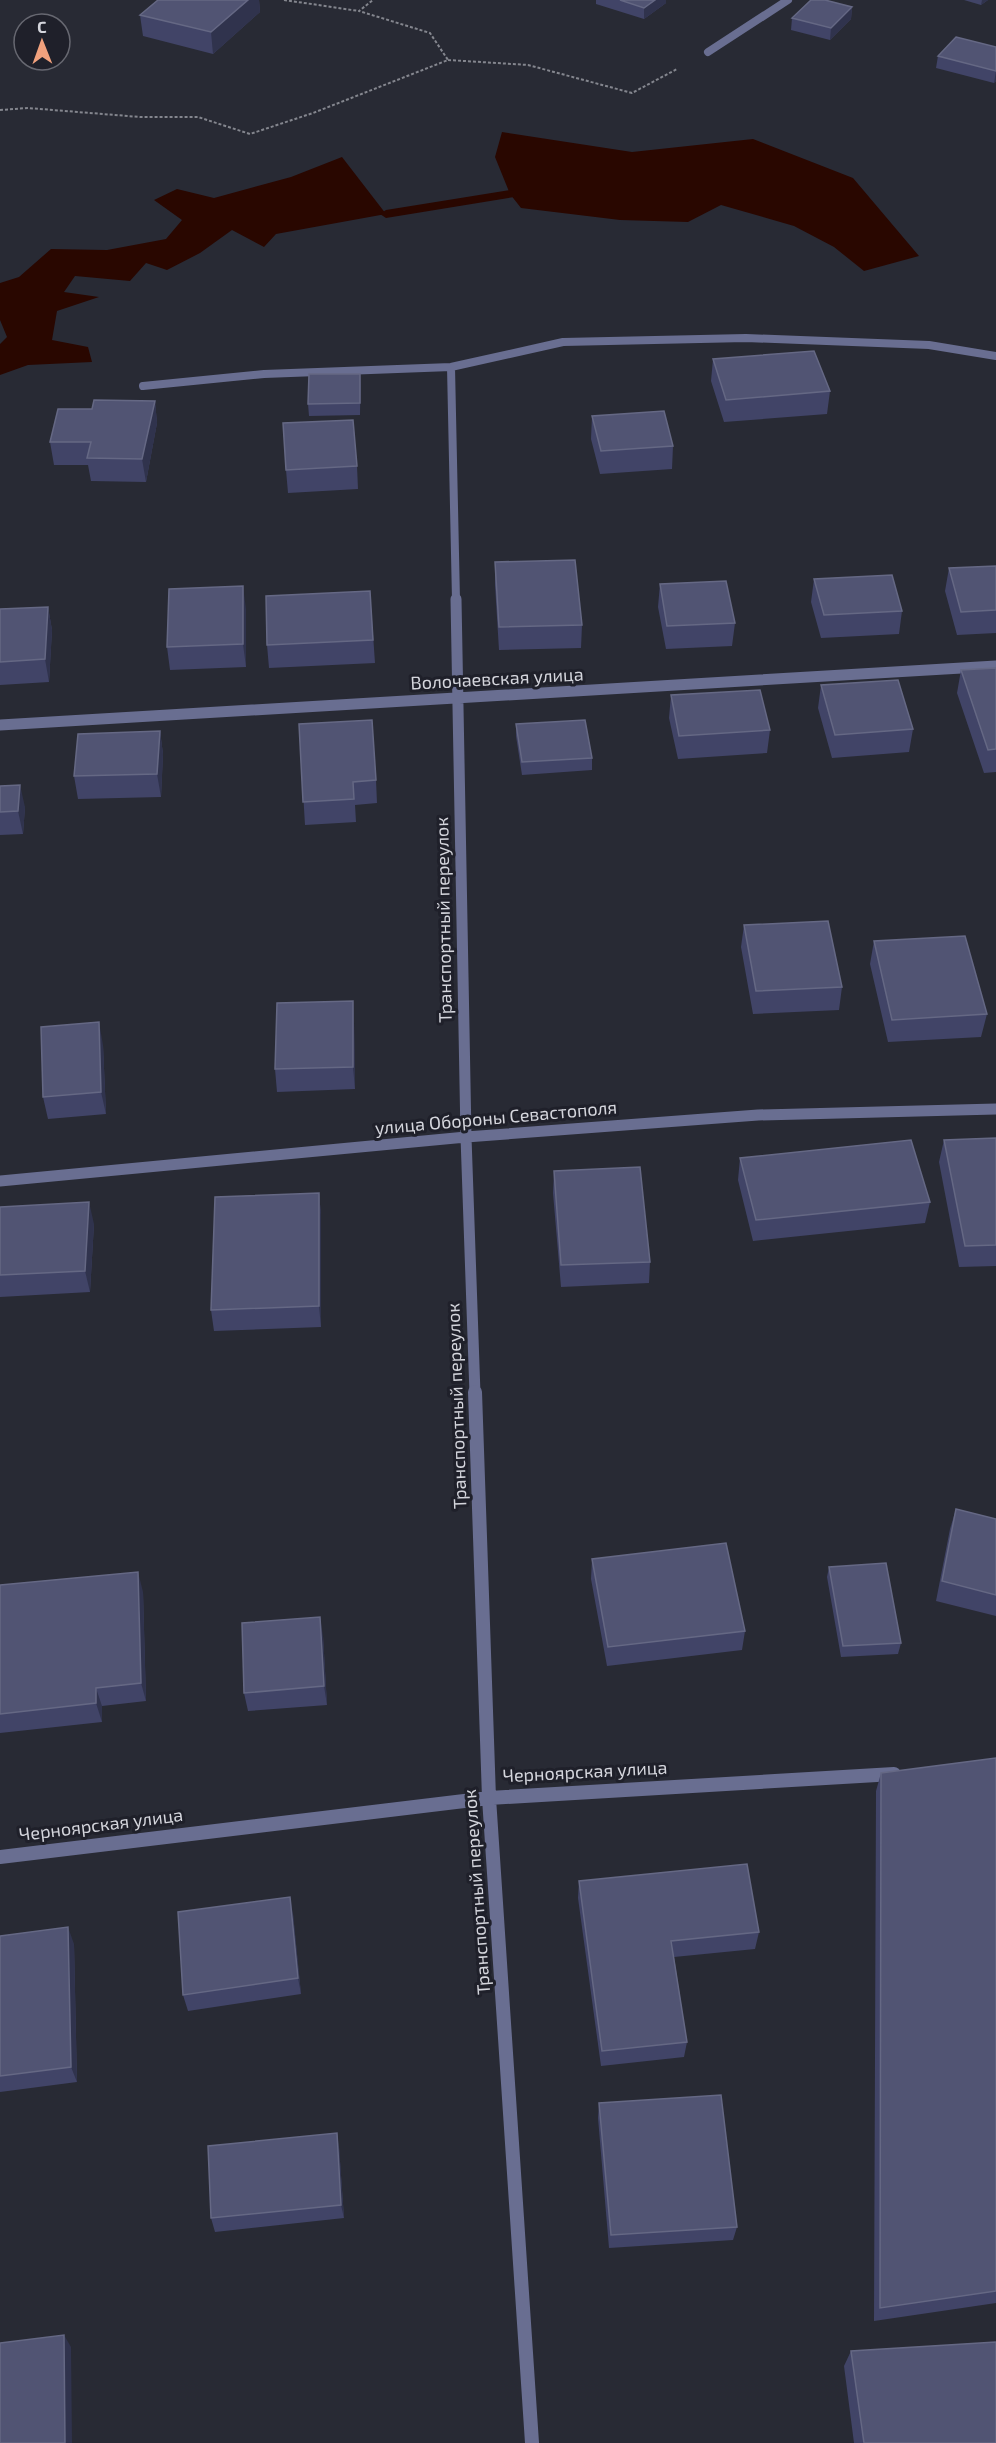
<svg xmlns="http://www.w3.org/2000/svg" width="996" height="2443" font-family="'Exo 2',sans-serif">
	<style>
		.water { fill: #290700 }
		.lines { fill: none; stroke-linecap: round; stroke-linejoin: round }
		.stream { fill: #290700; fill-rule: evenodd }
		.path { stroke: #84868e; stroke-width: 2; stroke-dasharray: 3 2; stroke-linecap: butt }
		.street-far2 { stroke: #696e91; stroke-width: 8 }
		.street-far1 { stroke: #696e91; stroke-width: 11 }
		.street { stroke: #696e91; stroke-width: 14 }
		.wall { fill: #414467 }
		.shaded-wall { fill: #30334d }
		.building { fill: #515473; stroke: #656884; stroke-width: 1.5 }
		.labels { text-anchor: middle; stroke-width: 6; stroke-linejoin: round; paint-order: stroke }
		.street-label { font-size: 18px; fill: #d4d5dc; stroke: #1f202a }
	</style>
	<rect width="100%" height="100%" fill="#282a34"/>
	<!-- water -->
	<path class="water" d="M502,132l130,20 121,-13 100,39 66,78 -55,15 -30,-24 -40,-21 -73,-21 -33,17 -68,-2 -99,-12 -11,-14 -15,-37z
		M342,157l44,57 -110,20 -12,13 -32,-17 -32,23 -33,17 -21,-7 -16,18 -55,-5 -11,16 35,5 -42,14 -5,29 36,7 4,15 -64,3 -28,10v-31l7,-7 -7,-17v-37l19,-6 32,-28 56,1 59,-11 16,-19 -28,-20 23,-11 37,9 77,-21z"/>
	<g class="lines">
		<!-- stream -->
		<path class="stream" d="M510,190l4,1v6l-128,21 -6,-4 6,-4z"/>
		<!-- path -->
		<path class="path" d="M284,0l75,11
			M448,60l80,5 104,28 45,-24
			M0,110l28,-2 112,9h58l52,17 63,-21 135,-53 -18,-27 -71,-22 14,-11"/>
		<!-- street-far2 -->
		<path class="street-far2" d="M708,52l80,-52
			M451,367l5,233
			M143,386l121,-12 187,-7 112,-25 183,-4 183,7 67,11"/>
		<!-- street-far1 -->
		<path class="street-far1" d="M456,599l10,538 9,257
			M0,725l996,-59
			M0,1181l466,-44 292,-22 238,-6"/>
		<!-- street -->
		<path class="street" d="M475,1392l14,406 43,645
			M0,1857l489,-59 405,-24"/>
	</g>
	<!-- wall -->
	<path class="wall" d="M158,0h101l1,12 -47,42 -70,-18 -3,-21z
		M596,0h70v3l-22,16 -48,-15z
		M964,0h24l-7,5z
		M852,7l-1,12 -21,21 -39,-10 1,-12z
		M996,47v34l-2,2 -58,-15 2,-12z
		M713,359l117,32 -3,23 -103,8 -13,-41z
		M360,374v41l-51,1 -1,-12z
		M155,401l2,22 -11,59 -55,-1 -3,-16h-34l-4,-23z
		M592,416l81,30 -1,23 -72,5 -9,-35z
		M357,466l1,23 -70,4 -2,-23z
		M495,562l87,63 -1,23 -82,2 -4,-65z
		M996,566v67l-39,2 -12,-44 4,-23z
		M814,579l88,32 -3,23 -78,4 -10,-36z
		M660,584l75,39 -3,23 -66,3 -8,-42z
		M370,591l5,72 -106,5 -2,-23z
		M48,607l4,23 -3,52 -49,3v-76z
		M246,609v58l-76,3 -3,-23z
		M996,668v104l-12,1 -27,-80 4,-23z
		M821,685l92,44 -4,23 -77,6 -14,-50z
		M671,695l99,35 -3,23 -89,6 -9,-41z
		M299,724l77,56 1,23 -22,2 1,17 -51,3z
		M516,724l76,34v12l-70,5 -6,-39z
		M160,731l3,23 -2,43 -83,2 -4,-23z
		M0,786l25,21 -2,27 -23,1z
		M744,925l98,62 -3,23 -86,4 -12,-67z
		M874,941l113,73 -6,23 -93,5 -18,-78z
		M354,1023l1,66 -78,3 -2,-23z
		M103,1045l3,69 -58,5 -5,-22z
		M996,1138v128l-37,1 -20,-105 5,-22z
		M740,1158l190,44 -5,21 -172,18 -15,-61z
		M554,1171l96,91 -1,21 -88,4 -8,-94z
		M319,1193l2,22v112l-107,4 -3,-21z
		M0,1207l94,17 -4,68 -90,5z
		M956,1509l40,10v97l-60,-15 14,-72z
		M592,1559l153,72 -3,19 -135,16 -16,-87z
		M829,1567l72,76 -3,11 -57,3 -14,-80z
		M0,1585l143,7 3,109 -44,5v16l-102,11z
		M323,1636l4,69 -79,6 -4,-18z
		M996,1758v545l-122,18 2,-530 5,-18z
		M579,1881l180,51 -4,17 -81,8 13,85 -3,15 -83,9 -23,-168z
		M293,1914l8,80 -113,17 -5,-16z
		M0,1936l74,8 3,138 -77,10z
		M599,2103l138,124 -4,13 -124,8 -11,-130z
		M339,2147l5,71 -129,14 -4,-14z
		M851,2351l145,92h-142l-10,-77z"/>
	<!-- shaded-wall -->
	<path class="shaded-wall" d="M248,0h11l1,12 -47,42 -2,-22z
		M655,0h11v3l-22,16v-11z
		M982,0h6l-7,5z
		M852,7l-1,12 -21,21 1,-12z
		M996,71v10l-2,2z
		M360,374l1,12 -1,29z
		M155,401l2,22 -11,59 -4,-23z
		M243,586l3,23v58l-3,-23z
		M48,607l4,23 -3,52 -4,-23z
		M160,731l3,23 -2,43 -4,-23z
		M20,785l5,22 -2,27 -5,-23z
		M353,1001l1,22 1,66 -2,-22z
		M99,1022l4,23 3,69 -5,-22z
		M319,1193l2,22v112l-2,-21z
		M89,1202l5,22 -4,68 -5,-21z
		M138,1572l5,20 3,109 -5,-18z
		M320,1617l3,19 4,69 -3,-19z
		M96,1688l6,18v16l-6,-19z
		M290,1897l3,17 8,80 -3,-16z
		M68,1927l6,17 3,138 -6,-15z
		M337,2133l2,14 5,71 -3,-13z
		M64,2335l7,12 1,96h-7z"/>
	<!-- building -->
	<path class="building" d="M158,0h90l-37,32 -71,-17z
		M620,0h35l-11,8z
		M811,0h14l27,7 -21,21 -39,-10z
		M956,37l40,10v24l-58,-15z
		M814,351l16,40 -104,9 -13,-41z
		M309,374h51v29l-52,1z
		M94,400l61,1 -13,58 -55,-1 4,-16h-41l8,-33h34z
		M664,411l9,35 -72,5 -9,-35z
		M353,420l4,46 -71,4 -3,-47z
		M575,560l7,65 -83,2 -4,-65z
		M996,566v44l-35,2 -12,-44z
		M892,575l10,36 -78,4 -10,-36z
		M726,581l9,42 -68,3 -7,-42z
		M243,586v58l-76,3 2,-58z
		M370,591l3,49 -106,5 -1,-49z
		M48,607l-3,52 -45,3v-53z
		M996,668v81l-8,1 -27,-80z
		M898,680l15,49 -78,6 -14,-50z
		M760,690l10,40 -91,6 -8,-41z
		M372,720l4,60 -23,2 1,17 -51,3 -4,-78z
		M585,720l7,38 -70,4 -6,-38z
		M160,731l-3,43 -83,2 4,-42z
		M20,785l-2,26 -18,1v-26z
		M828,921l14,66 -86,4 -12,-66z
		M965,936l22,78 -95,6 -18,-79z
		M353,1001v66l-78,2 2,-66z
		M99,1022l2,70 -58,5 -2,-70z
		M996,1138v107l-31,1 -21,-106z
		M911,1140l19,62 -174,18 -16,-62z
		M640,1167l10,95 -89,3 -7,-94z
		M319,1193v113l-108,4 4,-113z
		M89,1202l-4,69 -85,4v-68z
		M956,1509l40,10v76l-54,-14z
		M726,1543l19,88 -137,16 -16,-88z
		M886,1563l15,80 -58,3 -14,-79z
		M138,1572l3,111 -45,5v15l-96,11v-129z
		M320,1617l4,69 -80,7 -2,-70z
		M996,1758v533l-116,17 1,-535z
		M747,1864l12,68 -88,9 16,101 -85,9 -23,-170z
		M290,1897l8,81 -115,17 -5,-83z
		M68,1927l3,140 -71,9v-140z
		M721,2095l16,132 -126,8 -12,-132z
		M337,2133l4,72 -130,13 -3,-72z
		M64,2335l1,108h-65v-100z
		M996,2342v101h-132l-13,-92z"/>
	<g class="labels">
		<!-- street labels -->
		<g class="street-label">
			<text transform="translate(497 679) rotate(-3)" y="6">Волочаевская улица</text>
			<text transform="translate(444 920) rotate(-91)" y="6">Транспортный переулок</text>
			<text transform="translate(496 1118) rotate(-5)" y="6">улица Обороны Севастополя</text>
			<text transform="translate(457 1406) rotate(-92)" y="6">Транспортный переулок</text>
			<text transform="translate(585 1772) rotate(-3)" y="6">Черноярская улица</text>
			<text transform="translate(101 1825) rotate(-7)" y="6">Черноярская улица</text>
			<text transform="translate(477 1892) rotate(-94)" y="6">Транспортный переулок</text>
		</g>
	</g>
	<!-- north arrow -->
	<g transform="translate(42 42) rotate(359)"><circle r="28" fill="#1f202a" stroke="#676871" stroke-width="1.5"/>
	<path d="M0-4.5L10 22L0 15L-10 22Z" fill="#f1a17d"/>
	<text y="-9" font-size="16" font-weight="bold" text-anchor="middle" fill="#d4d5dc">С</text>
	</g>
</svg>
